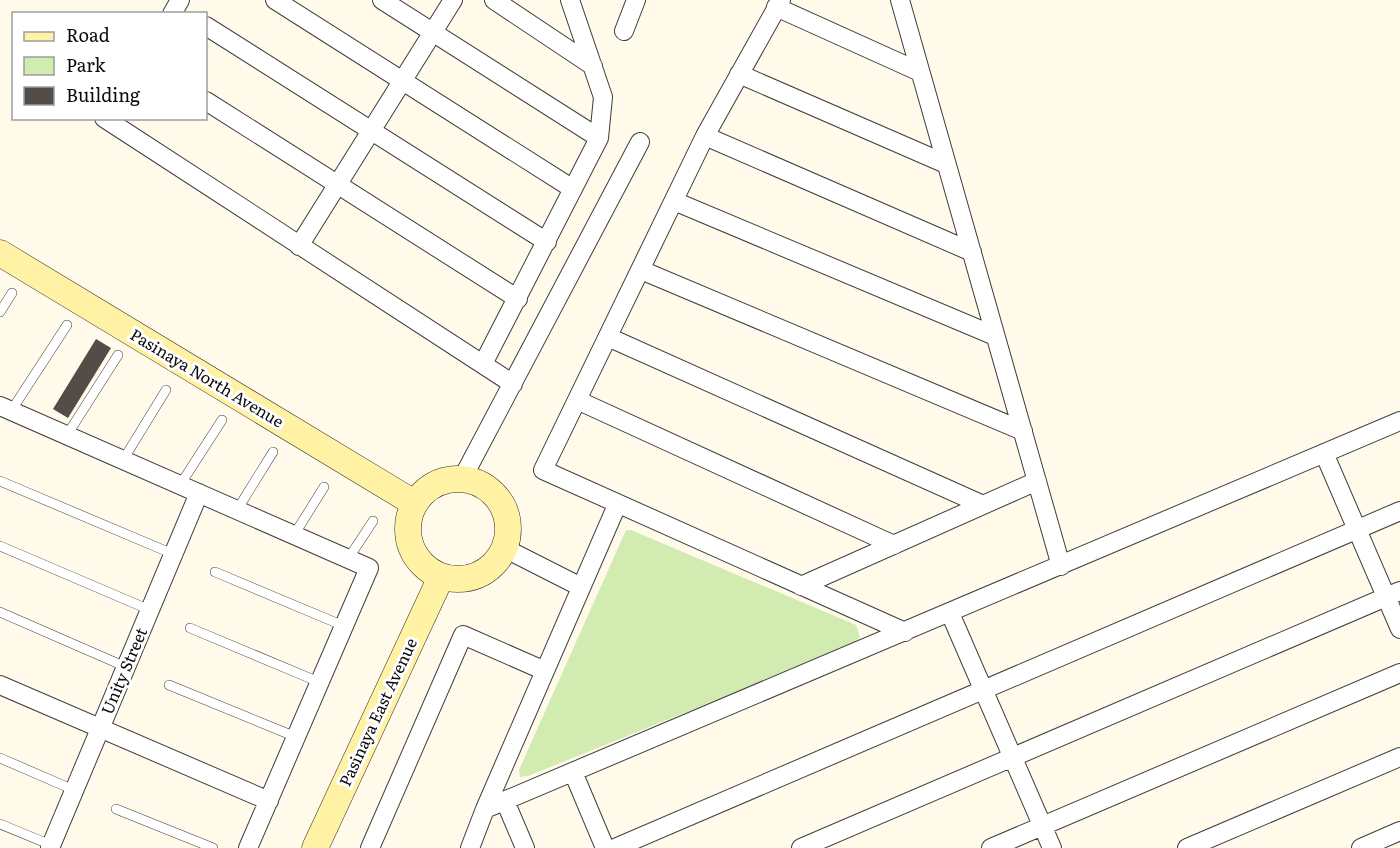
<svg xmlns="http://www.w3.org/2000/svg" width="1400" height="848" font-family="Literata,serif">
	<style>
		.green { fill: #d1ebb1 }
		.building { fill: #544c47 }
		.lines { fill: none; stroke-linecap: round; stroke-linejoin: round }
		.lane-casing { stroke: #3e3e3e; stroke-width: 10 }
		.street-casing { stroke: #3e3e3e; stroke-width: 20 }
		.secondary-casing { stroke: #2d2d2d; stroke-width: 27 }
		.lane { stroke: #fff; stroke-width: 9 }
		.street { stroke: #fff; stroke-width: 18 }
		.secondary { stroke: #fff2a4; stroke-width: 26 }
		.labels { text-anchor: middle; stroke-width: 6; stroke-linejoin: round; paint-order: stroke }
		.street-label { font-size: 16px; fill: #0b0b0b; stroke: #fff }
	</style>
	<rect width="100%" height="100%" fill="#fffae9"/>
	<!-- green -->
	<path class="green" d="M626,530h5l225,95 4,12 -5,7 -327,132 -8,1 -1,-7z"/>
	<!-- building -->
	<path class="building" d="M96,339l15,9 -43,70 -15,-9z"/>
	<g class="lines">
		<defs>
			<path id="lane" d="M0,312l12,-19
				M11,411l56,-86
				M67,435l51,-80
				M123,460l43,-70
				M0,481l173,73
				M180,485l42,-65
				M237,510l36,-58
				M294,535l30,-48
				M0,546l150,64
				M348,559l25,-38
				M215,572l129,54
				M0,612l126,55
				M190,628l129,54
				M169,685l127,52
				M0,758l74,32
				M116,809l97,39
				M0,824l51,21"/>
			<path id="street" d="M275,0l298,189
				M382,0l217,138
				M494,0l99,66
				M781,0l-76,136 -162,334 362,162
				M900,0l161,566
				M776,7l144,65
				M172,14l8,-14
				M206,26l341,216
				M624,31l12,-31
				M739,74l207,90
				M206,101l312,198
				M104,118l409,266
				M705,136l267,116
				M674,201l321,135
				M299,246l154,-246
				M641,270l382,161
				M608,337l375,168
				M483,364l116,-226 4,-41 -33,-97
				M577,400l317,145
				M0,406l369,162 -121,280
				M1324,453l76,176
				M462,479l178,-337
				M504,548l77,39
				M801,586l236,-105
				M950,613l102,235
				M0,685l269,116
				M573,772l32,76
				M505,801l20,47
				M485,809l915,-388
				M50,848l149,-355
				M370,848l93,-213 82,36
				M470,848l15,-39 132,-304
				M615,848l785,-337
				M801,848l599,-257
				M991,848l409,-175
				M1187,848l213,-91
				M1361,848l39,-17"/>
			<path id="secondary" d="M0,253l414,250
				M408 529a50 50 0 1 1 100 0a50 50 0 1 1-100 0Z
				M315,848l126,-271"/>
		</defs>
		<!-- lane casing -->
		<use href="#lane" class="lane-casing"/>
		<!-- street casing -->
		<use href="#street" class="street-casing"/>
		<!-- secondary casing -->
		<use href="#secondary" class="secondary-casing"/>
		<!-- lane -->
		<use href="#lane" class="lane"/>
		<!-- street -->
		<use href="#street" class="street"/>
		<!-- secondary -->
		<use href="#secondary" class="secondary"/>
	</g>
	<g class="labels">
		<!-- street labels -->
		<g class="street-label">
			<text transform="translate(207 378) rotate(31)" y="6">Pasinaya North Avenue</text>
			<text transform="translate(124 671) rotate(-67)" y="6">Unity Street</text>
			<text transform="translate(378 712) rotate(-65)" y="6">Pasinaya East Avenue</text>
		</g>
	</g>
	<!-- legend -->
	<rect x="12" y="12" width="195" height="108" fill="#ffffff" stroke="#9d9d9d" stroke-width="1.5"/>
	<rect x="24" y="32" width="30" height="9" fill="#fff2a4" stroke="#9d9d9d" stroke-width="1.5"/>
	<text x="66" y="42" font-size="18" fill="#0b0b0b">Road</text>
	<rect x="24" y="57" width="30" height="18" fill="#d1ebb1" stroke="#9d9d9d" stroke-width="1.5"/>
	<text x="66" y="72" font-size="18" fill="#0b0b0b">Park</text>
	<rect x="24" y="87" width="30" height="18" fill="#544c47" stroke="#9d9d9d" stroke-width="1.5"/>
	<text x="66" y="102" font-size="18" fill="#0b0b0b">Building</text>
</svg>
